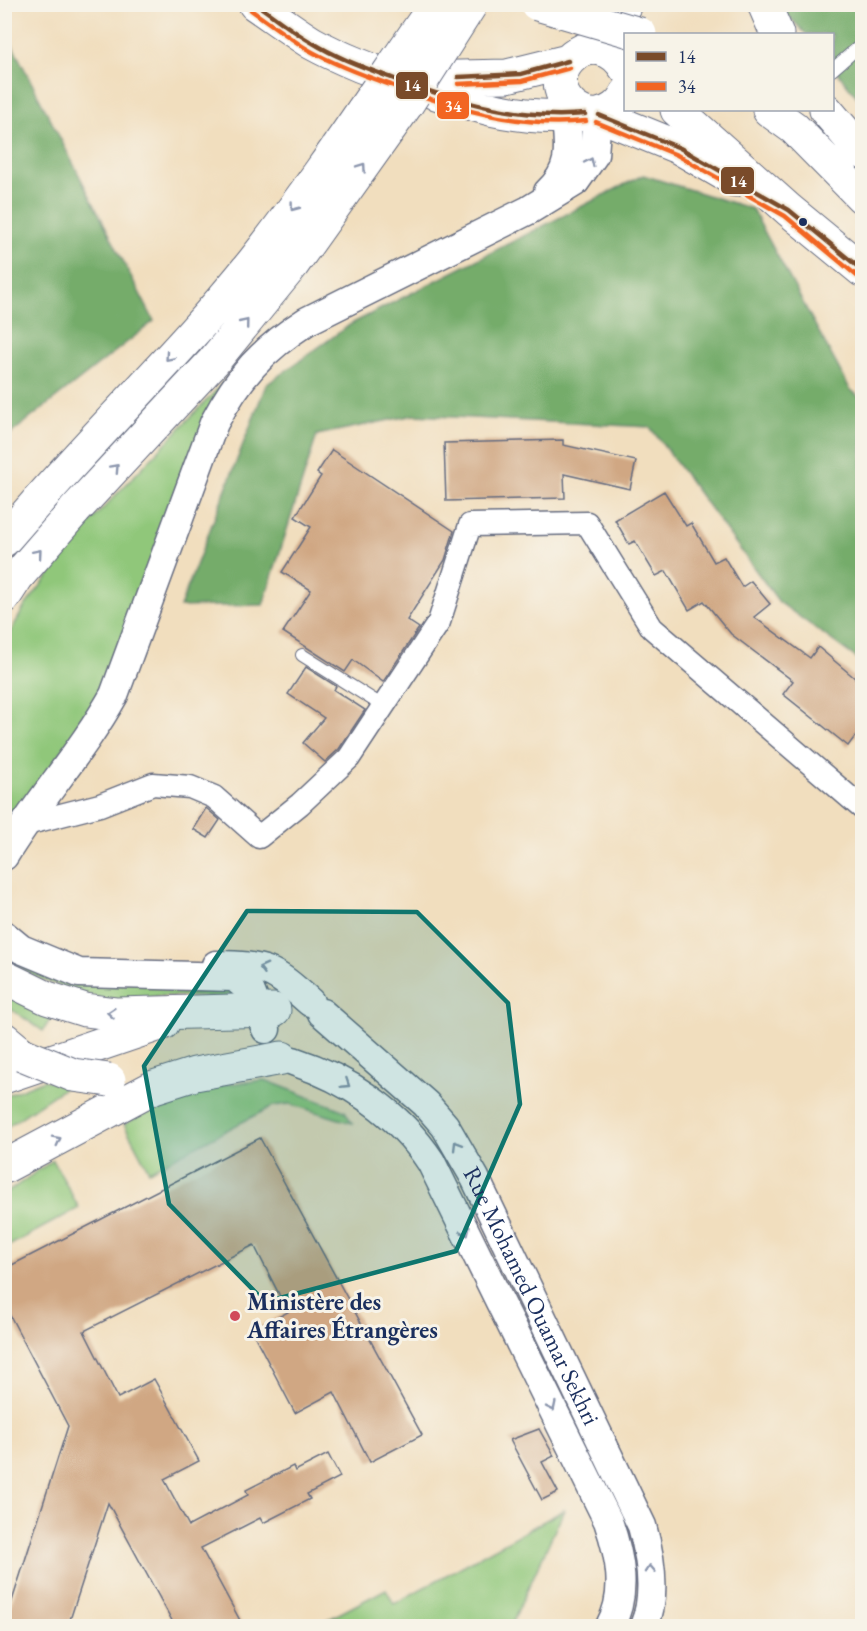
<svg xmlns="http://www.w3.org/2000/svg" width="867" height="1631" font-family="'EB Garamond',serif">
	<style>
		.green { fill: #90c77a; stroke: #567b6c; stroke-width: 1.5 }
		.forest { fill: #74ac6a; stroke: #486e64; stroke-width: 1.5 }
		.building { fill: #d0a783 }
		.lines { fill: none; stroke-linecap: round; stroke-linejoin: round }
		.service-casing { stroke: #666c80; stroke-width: 14 }
		.minor-casing { stroke: #666c80; stroke-width: 25 }
		.tertiary-casing { stroke: #666c80; stroke-width: 31 }
		.secondary-casing { stroke: #666c80; stroke-width: 35 }
		.primary-casing { stroke: #666c80; stroke-width: 35 }
		.trunk-casing { stroke: #666c80; stroke-width: 35 }
		.service { stroke: #fff; stroke-width: 12 }
		.minor { stroke: #fff; stroke-width: 22 }
		.tertiary { stroke: #fff; stroke-width: 28 }
		.secondary { stroke: #fff; stroke-width: 33 }
		.primary { stroke: #fff; stroke-width: 33 }
		.trunk { stroke: #fff; stroke-width: 33 }
		.secondary-bridge-casing { stroke: #666c80; stroke-width: 35; stroke-linecap: butt }
		.trunk-bridge-casing { stroke: #666c80; stroke-width: 35; stroke-linecap: butt }
		.secondary-bridge { stroke: #fff; stroke-width: 33 }
		.trunk-bridge { stroke: #fff; stroke-width: 33 }
		.bus-1-casing { stroke: #f7f3e8; stroke-width: 9 }
		.bus-2-casing { stroke: #f7f3e8; stroke-width: 9 }
		.bus-1 { stroke: #7a4b2a; stroke-width: 4.5 }
		.bus-2 { stroke: #f26522; stroke-width: 4.5 }
		.oneway { stroke: #8d97ae }
		.marked { fill: #0f766e; fill-opacity: 0.2; stroke: #0f766e; stroke-width: 4.5; stroke-linejoin: round }
		.bus-dot { fill: #1b2f5e; stroke: #f7f3e8; stroke-width: 2 }
		.poi-dot { fill: #d1495b; stroke: #f7f3e8; stroke-width: 2 }
		.labels { text-anchor: middle; stroke-width: 6; stroke-linejoin: round; paint-order: stroke }
		.street-label { font-size: 24px; fill: #1b2f5e; stroke: #f7f3e8 }
		.poi-label { font-size: 24px; font-weight: bold; fill: #1b2f5e; stroke: #f7f3e8; text-anchor: start }
		.line-badge { stroke: #f7f3e8; stroke-width: 2 }
		.badge-label { font-size: 16px; text-anchor: middle; font-weight: bold; fill: #fff }
	</style>
	<rect width="100%" height="100%" fill="#f7f3e8"/>
	<filter id="ink" filterUnits="userSpaceOnUse"><feTurbulence type="fractalNoise" baseFrequency=".0167" numOctaves="2"/><feDisplacementMap in="SourceGraphic" scale="12" xChannelSelector="R" yChannelSelector="G"/><feConvolveMatrix kernelMatrix="1 2 1 2 8 2 1 2 1" color-interpolation-filters="sRGB"/></filter>
	<filter id="wash" filterUnits="userSpaceOnUse"><feTurbulence type="fractalNoise" baseFrequency=".008" numOctaves="4" result="noise"/><feDisplacementMap in="SourceGraphic" scale="24" xChannelSelector="R" yChannelSelector="G"/><feGaussianBlur stdDeviation="1.35" result="paint"/><feColorMatrix in="noise" values="0 0 0 0 0 0 0 0 0 0 0 0 0 0 0 0 0 1.4 0 .05"/><feComposite in="paint" operator="in"/></filter>
	<g filter="url(#wash)">
		<rect width="100%" height="100%" fill="#f1debe"/>
		<!-- green -->
		<path class="green" d="M226,380l-124,314 -97,139v-191l20,-36 68,-87z
			M4,950l214,28 23,19 -83,-1 -41,8 -75,-24 -37,-21z
			M4,991l50,23 -11,17 -38,-26z
			M44,1080l23,6 -62,42v-32z
			M265,1080l80,31 7,12 -62,-19 -17,2 -124,65 -25,-47 70,-36z
			M53,1160l26,48 -74,40v-54z
			M564,1510l-53,116h-195l70,-37 8,15z"/>
		<!-- forest -->
		<path class="forest" d="M778,5h84v98l-29,-36 -1,-33h-26z
			M4,29l150,292 -149,117h-1z
			M643,175l109,34 98,180 12,10v263l-83,-60 -129,-175 -236,-12 -97,20 -54,170 -83,2 86,-222 85,-61z"/>
		<g id="blocks">
			<!-- building -->
			<path class="building" d="M563,440v5l73,16 -6,28 -66,-15 1,24 -119,3 -2,-58z
				M332,450l122,81 -9,29 -38,60 12,8 -36,54 -30,-22 -8,12 -62,-40 28,-42 -29,-18 29,-45 -16,-10 26,-41 -4,-3z
				M664,491l22,35 5,-3 23,39 10,-5 18,30 9,-6 19,23 -16,13 56,41 8,-11 44,37v43l-14,19 -65,-52 10,-13 -62,-47 -27,-33 -15,9 -23,-39 -10,5 -21,-35 -6,3 -14,-24z
				M306,667l30,19 -2,4 31,20 -26,39 -14,13 -22,-19 21,-25 -36,-24z
				M206,808l14,12 -12,18 -15,-9z
				M260,1138l162,297 -52,27 -36,-70 -39,21 -43,-82 36,-19 -34,-67 -170,86 34,67 36,-19 45,82 -35,18 25,47 59,-31 -2,-5 47,-24 2,5 33,-17 12,23 -33,17 3,5 -47,24 -3,-5 -59,30 42,78h-68l-67,-123 -40,123h-64l64,-200 -64,-122v-35z
				M539,1429l15,27 -12,6 16,30 -16,8 -32,-60z"/>
		</g>
	</g>
	<g filter="url(#ink)">
		<use href="#blocks" fill-opacity="0" stroke="#666c80" stroke-width="1.5"/>
		<g class="lines">
			<defs>
				<path id="service" d="M832,70l30,-26
					M302,655l81,51"/>
				<path id="minor" d="M22,825l78,-20 53,-21 37,3 24,10 45,40 41,-33 49,-46 90,-136 31,-97 117,-2 65,105 210,180"/>
				<g id="tertiary">
					<path d="M548,192c32,-29 16,-57 17,-96"/>
					<path d="M4,856c34,-56 78,-104 110,-161l100,-272c25,-47 48,-73 93,-102l222,-111 46,-28 19,-27 3,-40"/>
					<path d="M4,935l17,14 58,24 155,4 16,13 16,39"/>
					<path d="M216,965c51,1 56,3 94,37"/>
					<path id="s1" d="M322,1013l104,91 19,22 30,52 167,348c9,32 15,70 2,100"/>
					<path d="M293,1061c55,18 106,52 138,101l177,359c12,35 20,72 2,105"/>
				</g>
				<path id="secondary" d="M764,4l13,30
					M602,49l23,-45
					M769,110l25,18 68,69
					M826,110l36,42"/>
				<path id="primary" d="M255,4c19,13 38,27 57,39 29,16 59,27 89,38 59,21 120,43 184,33
					M626,69c-31,-51 -91,4 -54,37 7,6 16,10 26,9 12,-2 23,-10 28,-21
					M414,78l93,-2 61,-15
					M677,110l112,100 73,60
					M599,115l81,33 55,32"/>
				<path id="trunk" d="M4,540l34,-39
					M4,597l13,-20 58,-67
					M4,977l43,21 38,12 32,4 157,-4
					M4,1039l18,15
					M4,1077l159,-54
					M4,1167l150,-80 41,-13 87,-16"/>
			</defs>
			<!-- service casing -->
			<use href="#service" class="service-casing"/>
			<!-- minor casing -->
			<use href="#minor" class="minor-casing"/>
			<!-- tertiary casing -->
			<use href="#tertiary" class="tertiary-casing"/>
			<!-- secondary casing -->
			<use href="#secondary" class="secondary-casing"/>
			<!-- primary casing -->
			<use href="#primary" class="primary-casing"/>
			<!-- trunk casing -->
			<use href="#trunk" class="trunk-casing"/>
			<!-- service -->
			<use href="#service" class="service"/>
			<!-- minor -->
			<use href="#minor" class="minor"/>
			<!-- tertiary -->
			<use href="#tertiary" class="tertiary"/>
			<!-- secondary -->
			<use href="#secondary" class="secondary"/>
			<!-- primary -->
			<use href="#primary" class="primary"/>
			<!-- trunk -->
			<use href="#trunk" class="trunk"/>
			<defs>
				<path id="secondary-bridge" d="M537,4l103,30"/>
				<path id="trunk-bridge" d="M38,501c71,-81 149,-156 216,-240 65,-83 122,-171 182,-257
					M75,510l138,-148 80,-98 114,-160 64,-100
					M22,1054l51,21 36,5"/>
			</defs>
			<!-- secondary-bridge casing -->
			<use href="#secondary-bridge" class="secondary-bridge-casing"/>
			<!-- trunk-bridge casing -->
			<use href="#trunk-bridge" class="trunk-bridge-casing"/>
			<!-- secondary-bridge -->
			<use href="#secondary-bridge" class="secondary-bridge"/>
			<!-- trunk-bridge -->
			<use href="#trunk-bridge" class="trunk-bridge"/>
			<defs>
				<path id="bus-1" d="M256,4c19,13 37,28 57,39 26,16 56,26 84,37 62,22 122,40 188,34
					M458,77l63,-3 47,-13
					M599,115l81,33 109,62 73,60"/>
				<path id="bus-2" d="M251,10c18,13 37,27 56,39 26,15 55,26 84,36 64,24 126,43 195,36
					M458,84l64,-3 48,-13
					M596,122l81,33 108,61 72,60"/>
			</defs>
			<!-- bus-1 casing -->
			<use href="#bus-1" class="bus-1-casing"/>
			<!-- bus-2 casing -->
			<use href="#bus-2" class="bus-2-casing"/>
			<!-- bus-1 -->
			<use href="#bus-1" class="bus-1"/>
			<!-- bus-2 -->
			<use href="#bus-2" class="bus-2"/>
		</g>
		<!-- one-way arrows -->
		<defs><path id="oneway-chevron" d="M-2-3.5L2.5 0L-2 3.5" fill="none" stroke-width="1.6" stroke-linecap="round" stroke-linejoin="round" transform="scale(1.5)"/></defs>
		<g class="oneway">
			<use href="#oneway-chevron" transform="translate(590 162) rotate(-65)"/>
			<use href="#oneway-chevron" transform="translate(362 167) rotate(-55)"/>
			<use href="#oneway-chevron" transform="translate(294 207) rotate(127)"/>
			<use href="#oneway-chevron" transform="translate(245 323) rotate(-51)"/>
			<use href="#oneway-chevron" transform="translate(169 357) rotate(131)"/>
			<use href="#oneway-chevron" transform="translate(115 468) rotate(-47)"/>
			<use href="#oneway-chevron" transform="translate(38 553) rotate(-49)"/>
			<use href="#oneway-chevron" transform="translate(263 968) rotate(-165)"/>
			<use href="#oneway-chevron" transform="translate(111 1013) rotate(-175)"/>
			<use href="#oneway-chevron" transform="translate(346 1084) rotate(33)"/>
			<use href="#oneway-chevron" transform="translate(57 1140) rotate(-27)"/>
			<use href="#oneway-chevron" transform="translate(457 1145) rotate(-121)"/>
			<use href="#oneway-chevron" transform="translate(466 1232) rotate(64)"/>
			<use href="#oneway-chevron" transform="translate(552 1407) rotate(64)"/>
			<use href="#oneway-chevron" transform="translate(650 1569) rotate(-93)"/>
		</g>
	</g>
	<!-- marked area -->
	<path class="marked" d="M247,911l170,1 91,91 12,101 -64,147 -191,51 -96,-98 -25,-138z"/>
	<!-- markers -->
	<circle class="bus-dot" cx="803" cy="222" r="5"/>
	<circle class="poi-dot" cx="235" cy="1316" r="6"/>
	<g class="labels">
		<!-- street labels -->
		<g class="street-label">
			<text dy="8" stroke="none"><textPath href="#s1" startOffset="358">Rue Mohamed Ouamar Sekhri</textPath></text>
		</g>
		<!-- poi labels -->
		<g class="poi-label">
			<text x="247" y="1310">Ministère des<tspan x="247" dy="28">Affaires Étrangères</tspan></text>
		</g>
	</g>
	<g class="line-badge">
		<rect x="395" y="71" width="34" height="29" rx="6" fill="#7a4b2a"/>
		<rect x="436" y="91" width="34" height="29" rx="6" fill="#f26522"/>
		<rect x="720" y="166" width="35" height="29" rx="6" fill="#7a4b2a"/>
	</g>
	<g class="badge-label">
		<text x="412" y="91">14</text>
		<text x="453" y="112">34</text>
		<text x="738" y="187">14</text>
	</g>
	<!-- margin -->
	<rect width="867" height="1631" fill="none" stroke="#f7f3e8" stroke-width="24"/>
	<!-- legend -->
	<rect x="624" y="33" width="210" height="78" fill="#f7f3e8" stroke="#9fa5b1" stroke-width="1.5"/>
	<rect x="636" y="52" width="30" height="9" fill="#7a4b2a" stroke="#9fa5b1" stroke-width="1.5"/>
	<text x="678" y="63" font-size="18" fill="#1b2f5e">14</text>
	<rect x="636" y="82" width="30" height="9" fill="#f26522" stroke="#9fa5b1" stroke-width="1.5"/>
	<text x="678" y="93" font-size="18" fill="#1b2f5e">34</text>
</svg>
